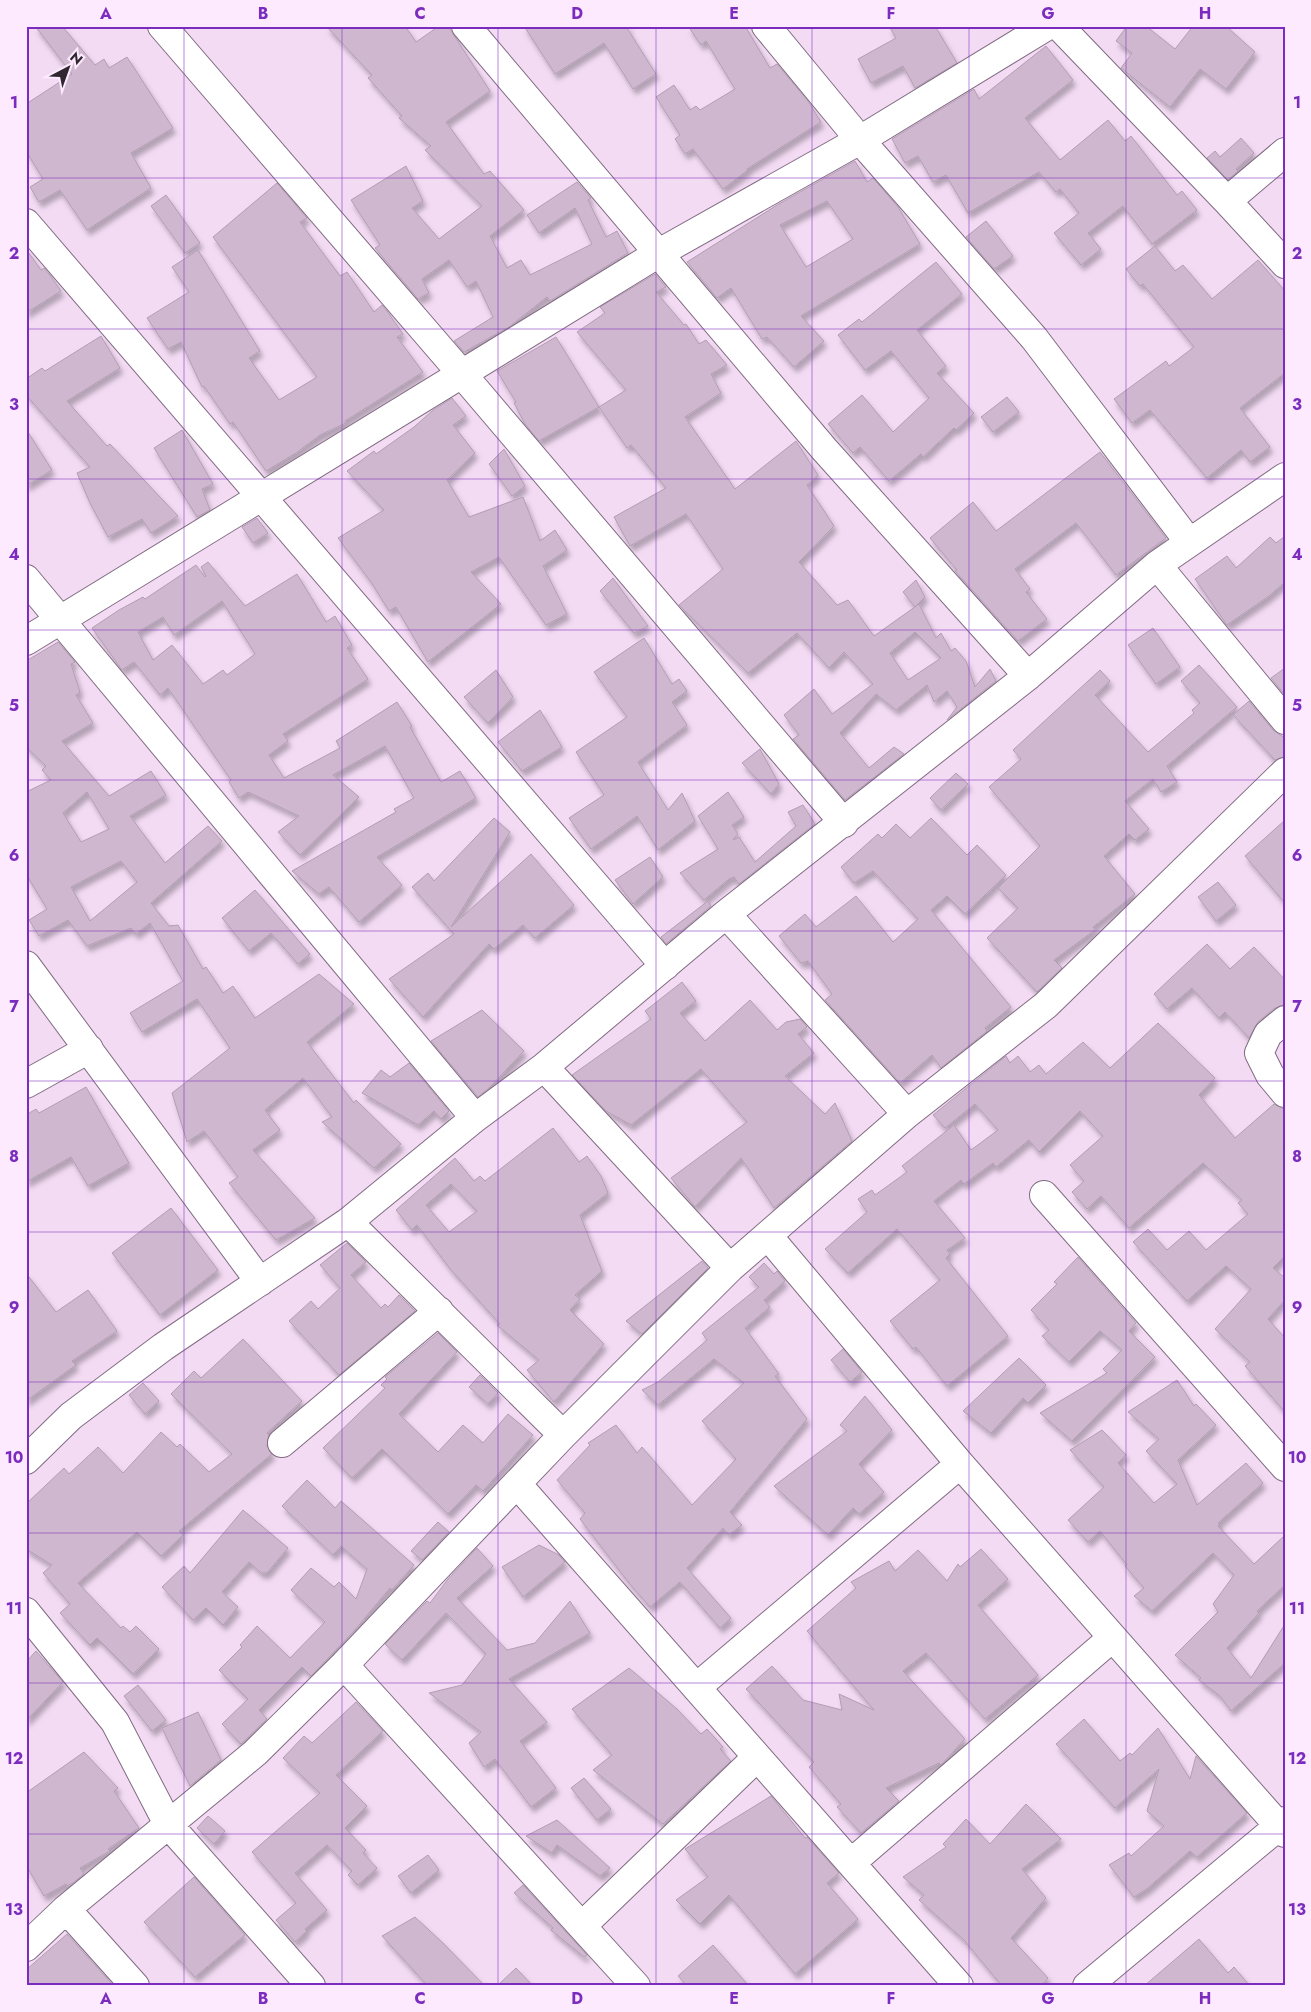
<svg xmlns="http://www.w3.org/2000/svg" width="1311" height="2012" font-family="Jost,sans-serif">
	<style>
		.building { fill: #ceb7cf; stroke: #b39db4; fill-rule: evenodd; filter: url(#shadow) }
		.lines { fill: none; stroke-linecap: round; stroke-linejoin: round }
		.minor-casing { stroke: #816b82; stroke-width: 30 }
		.minor { stroke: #fff; stroke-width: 28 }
		.grid { fill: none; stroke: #7b2cbf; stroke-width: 1; stroke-opacity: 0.55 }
		.neatline { fill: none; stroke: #7b2cbf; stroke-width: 2 }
		.grid-label { font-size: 16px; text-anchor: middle; font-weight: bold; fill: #7b2cbf }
	</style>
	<defs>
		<filter id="shadow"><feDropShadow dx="3" dy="5.5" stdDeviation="2.5" flood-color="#0004"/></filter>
	</defs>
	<rect width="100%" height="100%" fill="#f3dbf4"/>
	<!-- building -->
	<path class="building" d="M35,26h27l33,39 9,-6 5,9 18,-11 46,71 -42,25 20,35 -64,42 -27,-40 -21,12 -9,-15 13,-8 -17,-28v-47l46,-30z
		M326,26h79l11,16 23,-16h9l42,65 -44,31 38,52 6,-3 34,39 -34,26 17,32 14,-8 9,15 62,-31 -17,-36 -36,25 -12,-18 50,-33 14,16 -3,2 18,37 11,-6 11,22 -78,48 -3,-4 -38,30 -45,25 -10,-11 39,-24 -17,-36 -9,6 -18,-27 -27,19 7,14 -11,6 -43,-51 5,-3 -29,-45 55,-34 17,35 -11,7 27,31 43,-33 -57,-56 6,-4 -32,-28 3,-2 -34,-38 4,-3z
		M524,26h106l-3,2 29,46 -23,15 -29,-46 -49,31z
		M688,26h57l25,42 7,-4 31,37 13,21 -74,47 1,1 -25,19 -30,-40 -8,5 -10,-15 5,-4 -24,-38 18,-12 16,25 6,-4 4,4 35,-21 -29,-48 -5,4z
		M889,26h46l22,37 -42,25 -12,-22 -32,17 -13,-24 38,-21z
		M1127,26h19l29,23 18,-23h33l29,26 -29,37 -26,-20 -30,38 -49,-39 11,-15 -16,-12z
		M1046,46l27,34 -48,38 35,42 48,-40 17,21 6,-5 46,59 5,-4 15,19 -45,34 -29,-38 -35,27 13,16 -20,16 -27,-32 25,-20 -19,-24 -4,3 -17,-20 -71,41 -22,-38 -13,7 -15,-26 -13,7 -13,-24 82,-50 5,10z
		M1241,138l13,15 -18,16 2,2 -10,9 -21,-22 8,-7 5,6z
		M855,161l12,21 6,-4 25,29 22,37 -119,72 23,25 -30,26 -27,-30 -5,2 -31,-51 -14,10 -30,-36 90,-57zM827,201l26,38 -47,28 -26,-42z
		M277,183l30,35 -7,4 40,54 7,-4 27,40 8,-7 5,6 16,23 -6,3 26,35 -78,49 1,2 -26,12 -24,18 -30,18 -33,-49 -3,2 -26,-38 -2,1 -21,-45 -13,7 -21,-31 42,-26 -17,-25 26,-17 62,101 -11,7 30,42 38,-23 -104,-140z
		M166,195l34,48 -15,10 -34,-47z
		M986,221l27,35 -19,13 -28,-32z
		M1155,246l20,25 8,-6 29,34 46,-39 27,31v82l-45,35 30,39 -20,15 -9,-12 -34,28 -57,-68 -18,13 -18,-24 52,-38 3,5 25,-19 -51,-63 -3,2 -14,-17z
		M26,249l15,21 3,-2 6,7 11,16 -35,22z
		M936,262l26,32 -45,36 29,36 -9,7 37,40 -18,17 -2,-2 -31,29 -2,-3 -32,27 -29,-34 -7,6 -25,-29 34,-29 31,37 36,-34 -38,-47 -26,19 -27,-35 21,-16 3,3z
		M655,274l11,13 -10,5 28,33 2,-1 13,20 7,-4 21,25 -16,9 10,19 -36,24 50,72 61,-48 22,34 -11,10 27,41 -35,36 38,43 11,-5 26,36 45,-32 17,34 5,-5 10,18 4,-3 11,13 9,26 15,-18 6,12 -49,39 10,-13 -10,-16 -13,11 -7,-17 -31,25 -20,-16 -36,39 29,35 25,-21 10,7 -59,46 -52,-61 6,-4 -15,-20 30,-26 18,25 41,-30 -29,-32 -15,16 -32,-35 -49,40 -69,-68 44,-36 -37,-55 -56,32 -16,-29 52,-29 -35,-43 -4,3 -28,-41 27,-17 -49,-58 28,-19 -5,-6zM915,632l26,26 -33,22 -18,-27z
		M101,336l19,32 -53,33 40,45 3,-2 68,72 -27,17 -9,-14 -34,18 -18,-34 -13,-30 13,-6 -64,-72v-16l16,-11 3,3z
		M556,337l43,70 -60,34 -14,-17 -11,-21 2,-1 -19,-31z
		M1007,397l12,15 -26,20 -12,-15z
		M452,398l14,18 -13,9 22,28 -28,27 22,37 54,-20 17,44 15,-11 12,20 -24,16 24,48 -21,11 -47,-68 -28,15 30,32 -73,58 -32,-55 -7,4 -18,-29 -33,-44 46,-28 -37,-39 27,-20 2,3 38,-27 18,-16z
		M26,429l26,41 -26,16z
		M182,430l31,54 -11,5 8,21 -13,7 -43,-69z
		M504,449l21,37 -13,10 -23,-32z
		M1100,452l66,86 -50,37 -40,-52 -61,46 15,20 -4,3 21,27 -29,22 -63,-70 2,-1 -27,-32 43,-36 23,29z
		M257,518l11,15 -15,10 -11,-16z
		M1285,536v46l-16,14 -42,29 -32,-46 32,-23 9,12 34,-31 6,6z
		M208,562l37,44 52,-32 29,48 9,-6 17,29 -5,3 21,31 -85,55 5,7 -19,14 15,23 56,-30 -4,-7 61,-39 15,24 -2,1 31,55 19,-11 16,27 -99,59 25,28 -43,37 -30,-35 -10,7 -27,-23 104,-59 -2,-3 20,-11 -29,-52 -52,29 26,22 -59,58 -22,-23 21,-16 -51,-24 -9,6 -10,-16 2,-2 -63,-92 -8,7 -26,-33 -12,8 -30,-42 27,-18 24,-13 2,2 51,-34 9,12 1,-1 -5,-9zM222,601l33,53 -28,21 -4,-5 -20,14 -31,-39 -19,15 -15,-28 25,-15 11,18z
		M613,578l35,48 -14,7 -34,-42z
		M916,580l9,17 -10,10 -12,-15z
		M1153,628l27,39 -24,17 -28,-39z
		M644,638l28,46 7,-5 8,12 -15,11 15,23 -49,37 30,48 14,-17 13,28 -37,29 -21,-34 -46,33 -22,-31 35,-23 -28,-43 51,-35 -33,-45z
		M58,642l17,20 -4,2 9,28 -4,3 17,28 -31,18 47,55 42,-25 15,24 -36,21 35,47 43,-37 14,15 -71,62 18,23 9,-1 25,44 3,-2 17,26 10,-7 22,32 64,-44 35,30 -47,38 47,61 2,-3 45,44 -27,24 -52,-46 10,-5 -29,-39 -38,32 15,20 -27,20 62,68 -39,22 -47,-57 9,-6 -34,-46 -17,11 -15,-49 58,-45 -33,-49 -55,33 -12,-19 53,-32 -33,-58 -14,11 -5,-6 -44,18 -19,-26 -29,16 -10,-16 18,-11 -21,-35v-82l25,-12 -9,-10 4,-4 -20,-19v-86zM87,792l22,37 -28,13 -18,-29zM121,861l16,21 -47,39 -19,-34z
		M1199,665l38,42 -70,59 10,16 -16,10 -8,-13 -28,22 24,28 -14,11 -6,-6 -25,22 31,38 -42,33 2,3 -41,30 8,8 -25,24 -50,-54 31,-30 -20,-20 42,-42 -51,-59 32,-28 -8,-9 87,-80 10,11 -15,14 53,57 46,-39 -2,-3 8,-7 -19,-22z
		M1285,668v27l-14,-17z
		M496,670l17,27 -25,26 -24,-26z
		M1249,701l24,29 12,8 -1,19 -9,3 -42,-45z
		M540,710l22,37 -40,24 -24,-29z
		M760,749l19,35 -8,10 -29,-31z
		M956,773l12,11 -27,26 -11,-12z
		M728,792l16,25 -12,8 6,9 -5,6 6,-3 16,25 41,-36 -8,-14 15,-7 12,19 -76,60 -5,-7 -5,2 -25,21 -24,-27 38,-24 -20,-33z
		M494,818l16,14 -59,95 80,-73 43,51 -39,33 -12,-13 -29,24 -5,-5 -66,73 -34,-38 65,-45 -42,-47 16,-14 6,8z
		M931,818l36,37 10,-10 29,30 -41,39 -18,-18 -16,14 80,97 -26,21 2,3 -46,37 -9,-13 -32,28 -75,-83 7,-6 -24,-33 -7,2 -22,-27 26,-22 11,13 40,-31 37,46 25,-23 -45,-48 -19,12 -13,-16 37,-33 4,4 14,-14 14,14z
		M1285,820v83l-40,-47z
		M650,857l13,20 -30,27 -18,-24z
		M1218,882l18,23 -20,16 -18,-24z
		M255,890l55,64 -12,10 -27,-31 -22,18 -27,-33z
		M708,901l3,5 -45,38 -5,-7z
		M1207,944l23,25 24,-22 31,33v25l-10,3 -17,14 -9,16 -24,-26 -6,6 -27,-30 -25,21 -13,-15z
		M682,982l14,19 -16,12 25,28 45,-41 27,30 9,-8 14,-3 7,8 -9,7 16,19 -29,23 40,38 10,-11 17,38 -78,67 -33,-50 -46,49 -24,-29 76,-56 -46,-53 -70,56 -25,-14 -34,-36 79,-56 -6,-8z
		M482,1010l42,41 -35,37 -11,9 -47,-56z
		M1158,1023l57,55 -16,17 36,43 39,-34 11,6v146l-12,12 12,10v22l-17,19 17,19v74l-40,-46 5,-4 -35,-33 36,-40 -25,-23 -39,35 -54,-59 15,-13 19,21 22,-19 17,19 42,-36 -10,-11 4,-3 -39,-37 -74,65 -28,-32 -14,13 -15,-17 12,-11 -14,-16 33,-29 -23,-25 -41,41 -10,-12 -33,27 -3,-4 -29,21 -3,-4 -27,21 31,37 -18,12 3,4 -4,4 62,78 -61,50 -31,-39 -3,2 -23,-28 50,-41 -43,-51 -49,44 -23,-24 42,-37 -9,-13 14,-9 3,5 32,-23 -5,-6 52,-41 17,25 27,-20 -23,-26 -30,24 -12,-13 73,-59 4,7 8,-7 12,16 9,-7 7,9 37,-32 27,26z
		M409,1063l40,48 -8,8 -7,-8 -16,14 -56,-32 19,-23 9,7z
		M86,1087l43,76 -41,23 -17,-29 -45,25v-67l10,-6 3,4z
		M553,1128l26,34 8,-6 14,20 7,17 -28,22 22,56 -27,24 5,4 -10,11 34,34 -50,58 -27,-32 12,-10 -42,-35 3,-1 -49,-54 -34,-45 -5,5 -16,-20 59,-52 19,23 6,-5 5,5zM451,1184l26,27 -28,21 -23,-27z
		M171,1208l47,62 -58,45 -48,-62z
		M347,1243l19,19 -15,13 30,33 4,-4 3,3 11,-12 16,16 -76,64 -50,-54 22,-20 7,8 22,-21 -20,-23z
		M1078,1257l58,66 -7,8 26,26 -83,84 -32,-28 67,-40 -4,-4 19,-19 -22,-19 -31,31 -27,-26 7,-6 -18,-20 26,-26 -3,-2z
		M702,1261l6,7 -66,66 -16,-13z
		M764,1263l10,11 3,-3 8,10 -21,19 6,7 -25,21 34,46 -4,2 32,43 -77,93 12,13 -13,10 -6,-7 -36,40 44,50 -11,10 -40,-46 -30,25 -21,-24 -49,-64 5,-6 -28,-33 33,-35 -2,-2 28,-18 21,28 5,-6 50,58 44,-46 -34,-38 42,-38 -30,-24 -56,46 -16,-15 16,-8 49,-42 -5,-7 57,-46 -10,-10z
		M26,1273l30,39 32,-22 29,41 -45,30 4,4 -50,36z
		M438,1333l19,19 -58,62 39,38 25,-27 20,18 25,-29 25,21 -50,56 -7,-6 -28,29 -66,-65 -30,29 -29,-30 62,-60 -4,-3 6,-6 -2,-2z
		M243,1339l59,62 -35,32 2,2 -2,11 5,8 -93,77 4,4 -22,21 -24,-24 -59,51 43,45 2,-2 7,6 6,-6 23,23 -26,25 -36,-36 -7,7 -30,-32 10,-9 -27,-31 9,-8 -26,-16v-45l38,-36 5,6 29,-27 25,26 38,-41 16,15 3,-3 29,28 23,-18 -61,-60 23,-23 7,7z
		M843,1349l19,23 -12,10 -19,-22z
		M1019,1358l27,27 -18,18 -5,-5 -32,35 -28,-22z
		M480,1375l18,18 -10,11 -19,-17z
		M1177,1380l17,26 2,-2 20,21 -38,35 19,45 49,-42 17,20 -45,40 2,1 -2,2 36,38 31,-29v50l-28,26 2,2 -32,35 24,30 34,-54v39l-54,48 -11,-15 -21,-16 2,-2 -26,-23 43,-43 -5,-8 21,-29 -21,-22 -61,58 -18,-15 10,-8 -19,-22 2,-1 -27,-34 -12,11 -20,-22 36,-33 -34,-37 32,-20 24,25 -8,8 36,40 23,-19 -31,-33 13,-12 -31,-27z
		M143,1383l16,18 -14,13 -16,-19z
		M865,1396l27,34 -33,34 25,28 -25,22 -6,-6 -25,27 -54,-49 73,-55 -7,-6z
		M307,1480l28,28 6,-7 73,64 -22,25 -2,-2 -36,43 -43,45 -9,-9 -43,43 8,9 -26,25 -19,-20 26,-25 -29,-29 23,-23 -2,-2 17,-19 33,32 35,-36 -34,-32 20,-22 23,19 5,-5 17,17 11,-30 -26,-23 -8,9 -51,-49z
		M243,1510l45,38 -21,25h-6l-12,-11 -27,30 16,15 -15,18 -17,-17 -13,12 -31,-33 22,-21 6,7z
		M438,1522l11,10 -27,28 -11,-9z
		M539,1545l20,10 6,7 -42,35 -21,-30z
		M477,1548l16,18 -36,32 50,52 28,-7 35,-42 20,32 -81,46 38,43 -27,19 36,47 -25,19 -36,-48 -11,8 -15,-24 12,-11 -52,-39 33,-8 24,-31 -40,-41 -44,47 -17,-16 42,-43 3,2 18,-24z
		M981,1549l27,30 -30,26 60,70 -53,44 -59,-66 -23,18 62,68 -24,26 -2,-2 -53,25 13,13 -38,32 -24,-26 4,-3 -32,-37 5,-5 -68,-73 26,-23 31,34 39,10 -3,-16 35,16 -67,-79 49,-43 -5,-6 38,-21 6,10 23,-21 29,31 11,-17 2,3z
		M36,1651l27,31 -37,39v-59z
		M629,1668l48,41 24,25 6,-5 16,18 -3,2 11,12 -68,63 -70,-54 19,-15 -40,-46z
		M138,1685l28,35 -14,11 -28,-35z
		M356,1702l27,29 -47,44 31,31 -22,22 21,22 -3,3 14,15 -19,17 -10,-10 4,-4 -25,-26 -32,28 32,37 -22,19 2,2 -12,11 -19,-22 20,-17 -44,-51 68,-59 -37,-35 21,-22 8,7z
		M198,1712l23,48 -31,26 -28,-58z
		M1084,1719l36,42 10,-8 2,2 26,-27 32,51 6,-23 51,57 -50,44 -7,-6 -42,37 -14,9 -25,-32 20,-12 2,3 33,-30 -17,-15 12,-42 -44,39 -59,-64z
		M84,1752l34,36 -4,3 25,37 -31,21 2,2 -30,17 4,6 -11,9 -6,3 -1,-2 -22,12 -18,-31v-72z
		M584,1778l27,31 -14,11 -26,-32z
		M771,1796l34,42 2,-1 32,36 -12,10 31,36 -63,55 -66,-79 -29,29 -24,-24 32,-23 -23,-28z
		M1026,1804l35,35 -39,30 24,29 -35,40 37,40 -7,8h-39l-39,-47 -44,-39 5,-5 -21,-18 43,-30 -3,-3 23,-25 24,25z
		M208,1816l17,15 -11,13 -17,-16z
		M557,1820l53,48 -10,8 -43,-31 -5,8 -26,-17z
		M428,1855l11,15 -28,23 -13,-17z
		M194,1877l51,58 -50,42 -51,-55z
		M523,1885l64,70 -3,2 -33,-27 2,-2 -39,-35z
		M415,1917l28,26 42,43h-57l-46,-50z
		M67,1934l47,52h-88v-16z
		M1199,1939l29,34 6,-6 16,19h-106z
		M713,1945l36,41h-62l-9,-10z
		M516,1968l17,18h-36z"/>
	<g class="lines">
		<defs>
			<path id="minor" d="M162,26l300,348 382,449
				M466,26l358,423 204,227
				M766,26l94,114 174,198 155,204
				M1059,26l168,175 58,63
				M1227,201l58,-49
				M26,223l639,743
				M1157,565l128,155
				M26,579l449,539
				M26,641l633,-388 201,-113 187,-114
				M726,914l181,200
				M26,965l234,317
				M1285,1020l-17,14 -9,19 11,22 15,18
				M544,1067l186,201
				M26,1084l63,-35
				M1044,1195l241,272
				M348,1222l215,213
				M768,1236l192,228 325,369
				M282,1443l157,-132
				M26,1460l45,-44 92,-69 185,-125 127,-104 69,-51 182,-153 302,-238 129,-111 128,-88
				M517,1484l442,502
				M26,1612l89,110 53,102 143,162
				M344,1665l292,321
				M697,1687l263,-223
				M851,1863l261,-225
				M66,1909l69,77
				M583,1925l174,-168
				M26,1947l40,-38 189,-156 89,-88 219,-230 167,-167 177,-154 139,-109 239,-233
				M1087,1986l198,-165"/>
		</defs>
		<!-- minor casing -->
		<use href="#minor" class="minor-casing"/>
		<!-- minor -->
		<use href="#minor" class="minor"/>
	</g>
	<!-- grid -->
	<path class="grid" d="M184,26v1960M342,26v1960M498,26v1960M656,26v1960M812,26v1960M969,26v1960M1126,26v1960M26,178h1259M26,329h1259M26,479h1259M26,630h1259M26,780h1259M26,931h1259M26,1081h1259M26,1232h1259M26,1382h1259M26,1533h1259M26,1683h1259M26,1834h1259"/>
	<!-- border -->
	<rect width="1311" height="2012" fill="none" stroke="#fdeafe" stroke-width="55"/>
	<!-- north arrow -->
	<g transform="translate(68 68) rotate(41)" stroke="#fdeafe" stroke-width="4" paint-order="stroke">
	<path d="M0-4L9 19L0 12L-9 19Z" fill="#2f262f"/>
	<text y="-8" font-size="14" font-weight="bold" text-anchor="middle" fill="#2f262f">N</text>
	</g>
	<rect x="28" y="28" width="1256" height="1956" class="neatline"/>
	<g class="grid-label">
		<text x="106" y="19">A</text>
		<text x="263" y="19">B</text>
		<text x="420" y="19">C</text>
		<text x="577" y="19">D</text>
		<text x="734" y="19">E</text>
		<text x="891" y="19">F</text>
		<text x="1048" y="19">G</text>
		<text x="1205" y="19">H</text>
		<text x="14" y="108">1</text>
		<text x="1297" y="108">1</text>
		<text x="14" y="259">2</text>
		<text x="1297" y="259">2</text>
		<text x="14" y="410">3</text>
		<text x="1297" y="410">3</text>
		<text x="14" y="560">4</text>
		<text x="1297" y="560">4</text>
		<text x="14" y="711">5</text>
		<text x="1297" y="711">5</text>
		<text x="14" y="861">6</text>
		<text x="1297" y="861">6</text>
		<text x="14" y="1012">7</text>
		<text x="1297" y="1012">7</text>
		<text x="14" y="1162">8</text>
		<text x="1297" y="1162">8</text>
		<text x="14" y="1313">9</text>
		<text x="1297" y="1313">9</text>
		<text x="14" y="1463">10</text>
		<text x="1297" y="1463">10</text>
		<text x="14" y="1614">11</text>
		<text x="1297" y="1614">11</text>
		<text x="14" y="1764">12</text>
		<text x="1297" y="1764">12</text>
		<text x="14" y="1915">13</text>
		<text x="1297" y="1915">13</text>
		<text x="106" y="2004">A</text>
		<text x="263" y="2004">B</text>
		<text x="420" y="2004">C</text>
		<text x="577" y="2004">D</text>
		<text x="734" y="2004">E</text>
		<text x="891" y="2004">F</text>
		<text x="1048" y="2004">G</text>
		<text x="1205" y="2004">H</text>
	</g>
</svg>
